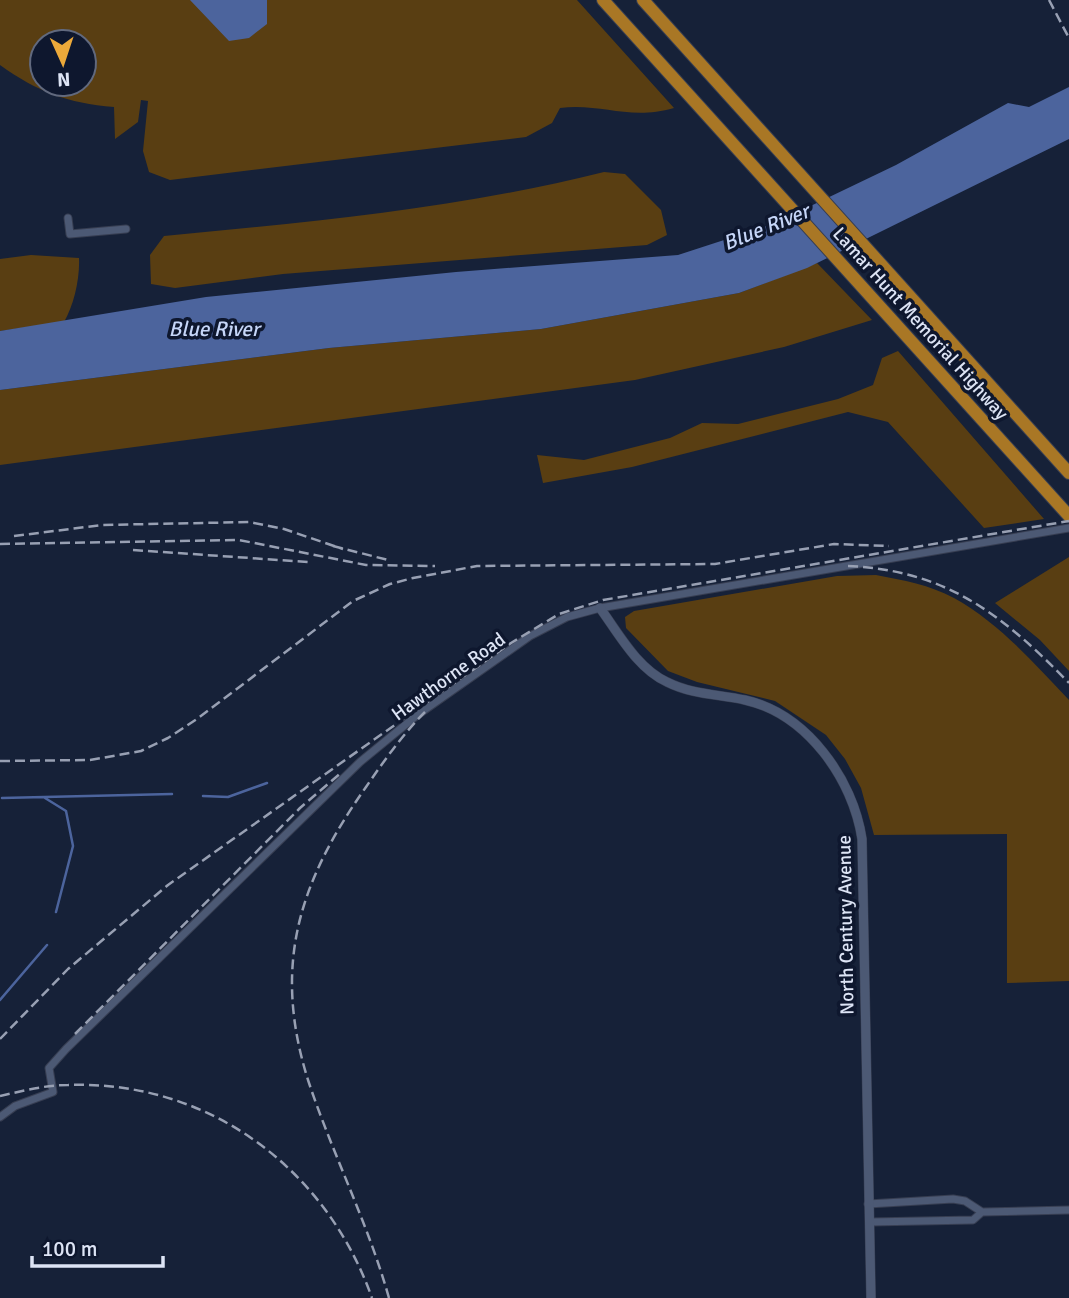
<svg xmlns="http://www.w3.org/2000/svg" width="1069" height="1298" font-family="Signika,sans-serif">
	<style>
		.green { fill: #593e12; fill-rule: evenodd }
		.water { fill: #4c649d }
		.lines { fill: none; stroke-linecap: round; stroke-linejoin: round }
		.stream { stroke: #4c649d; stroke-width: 2.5 }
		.minor-casing { stroke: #373e52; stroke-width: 9 }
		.tertiary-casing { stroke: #373e52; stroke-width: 10 }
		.motorway-casing { stroke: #373e52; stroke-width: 14 }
		.minor { stroke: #4c5974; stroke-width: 7 }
		.tertiary { stroke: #4c5974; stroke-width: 9 }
		.motorway { stroke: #a97725; stroke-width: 12 }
		.rail { stroke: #98a0b3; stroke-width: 2.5; stroke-dasharray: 10 5; stroke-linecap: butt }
		.labels { text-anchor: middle; stroke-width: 7; stroke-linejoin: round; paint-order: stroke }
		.street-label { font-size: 19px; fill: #dde4f5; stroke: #0e172e }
		.water-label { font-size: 21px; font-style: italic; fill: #c6d6f8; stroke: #0e172e }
	</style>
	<rect width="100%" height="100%" fill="#162138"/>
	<!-- green -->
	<path class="green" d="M0,0h577l97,108c-45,13 -72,-5 -114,0l-8,15 -26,14 -356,43 -21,-8 -6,-21 5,-50 -7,-1 -3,22 -23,17 -1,-32c-47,-4 -76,-15 -114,-42zM42,42h42v42h-42z
		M604,172l21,2 36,36 6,25 -20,10 -364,29 -108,14 -24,-4 -1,-29 14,-19c148,-14 296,-28 440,-64z
		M31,255l48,3c1,20 -5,47 -15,64l-64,9v-72z
		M817,263l55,57 -88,27 -149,33 -635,85v-75l329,-42 212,-19 198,-36z
		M898,351l146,168 -60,9 -96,-106 -40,-10 -216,55 -89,16 -6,-28 47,5 86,-22 32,-15 36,1 100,-25 35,-14 9,-27z
		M1069,557v114l-29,-31 -45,-37z
		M876,575c27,5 54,10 78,23 45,25 80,65 115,102v281l-62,2v-149l-133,1 -13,-47 -16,-29 -19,-24 -51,-34 -78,-19 -29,-11 -42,-43 -1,-11 9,-6 203,-35z"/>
	<!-- water -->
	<path class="water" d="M190,0h77v24l-18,14 -20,3z
		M1069,87v52l-262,129 -68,25 -198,36 -212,19 -329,42v-59l206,-34 250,-25 222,-17 95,-31 123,-59 112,-62 21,4z"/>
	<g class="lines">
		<!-- stream -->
		<path class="stream" d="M203,796l25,1 39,-14
			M2,798l170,-4
			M45,798l21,13 7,35 -17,66
			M0,1000l47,-55"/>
		<defs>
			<path id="minor" d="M68,218l2,16 56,-5
				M0,1117l15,-11 38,-14 -4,-24 17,-19 294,-287 56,-46 114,-80 37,-19 33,-9 469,-80
				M868,1204l85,-5 12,2 17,11 87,-2
				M870,1222l103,-2 9,-8"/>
			<path id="tertiary" d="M600,608c19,26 37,60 67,74 26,13 51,12 78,18 62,14 108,79 117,139l9,459"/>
			<path id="motorway" d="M603,0l466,516
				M643,0l426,473"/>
		</defs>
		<!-- minor casing -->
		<use href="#minor" class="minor-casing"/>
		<!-- tertiary casing -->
		<use href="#tertiary" class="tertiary-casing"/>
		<!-- motorway casing -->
		<use href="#motorway" class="motorway-casing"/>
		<!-- minor -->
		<use href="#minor" class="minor"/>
		<!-- tertiary -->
		<use href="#tertiary" class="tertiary"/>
		<!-- motorway -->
		<use href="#motorway" class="motorway"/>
		<!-- rail -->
		<path class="rail" d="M1049,0l20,38
			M14,536l88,-11 147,-3 35,7 59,20
			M0,544l239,-4 127,25 69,1
			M333,546l55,14
			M133,550l175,12
			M848,566c98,4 155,49 221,117
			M0,761l90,-1 51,-9 27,-13 29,-19 156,-118 37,-17 23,-6 64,-12 238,-2 119,-20 55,2
			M75,1034l225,-226 42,-36
			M0,1039l68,-70 100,-84 343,-242 48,-29 44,-14 466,-79
			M0,1096c22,-5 45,-11 68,-11 140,-5 258,83 304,213
			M389,1298c-21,-75 -57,-145 -81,-218 -36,-115 -9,-198 58,-293 18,-26 36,-52 59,-75"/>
	</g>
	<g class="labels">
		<!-- street labels -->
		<g class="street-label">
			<text transform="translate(921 323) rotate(48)" y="7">Lamar Hunt Memorial Highway</text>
			<text transform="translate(448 676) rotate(-36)" y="7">Hawthorne Road</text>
			<text transform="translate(845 925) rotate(-91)" y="7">North Century Avenue</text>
		</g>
		<!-- water labels -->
		<g class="water-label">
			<text transform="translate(766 227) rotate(-22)" y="7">Blue River</text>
			<text x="214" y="336">Blue River</text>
		</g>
	</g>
	<!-- north arrow -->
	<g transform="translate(63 63) rotate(177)"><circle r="33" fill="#0e172e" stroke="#61697e" stroke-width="2"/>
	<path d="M0-5L12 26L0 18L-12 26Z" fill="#eca93a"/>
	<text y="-10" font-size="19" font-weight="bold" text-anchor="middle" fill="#dde4f5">N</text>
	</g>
	<!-- scale -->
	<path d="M32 1256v10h131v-10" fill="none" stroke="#dde4f5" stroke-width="3.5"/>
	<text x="42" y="1256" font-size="21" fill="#dde4f5" stroke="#0e172e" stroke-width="5" paint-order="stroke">100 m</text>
</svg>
